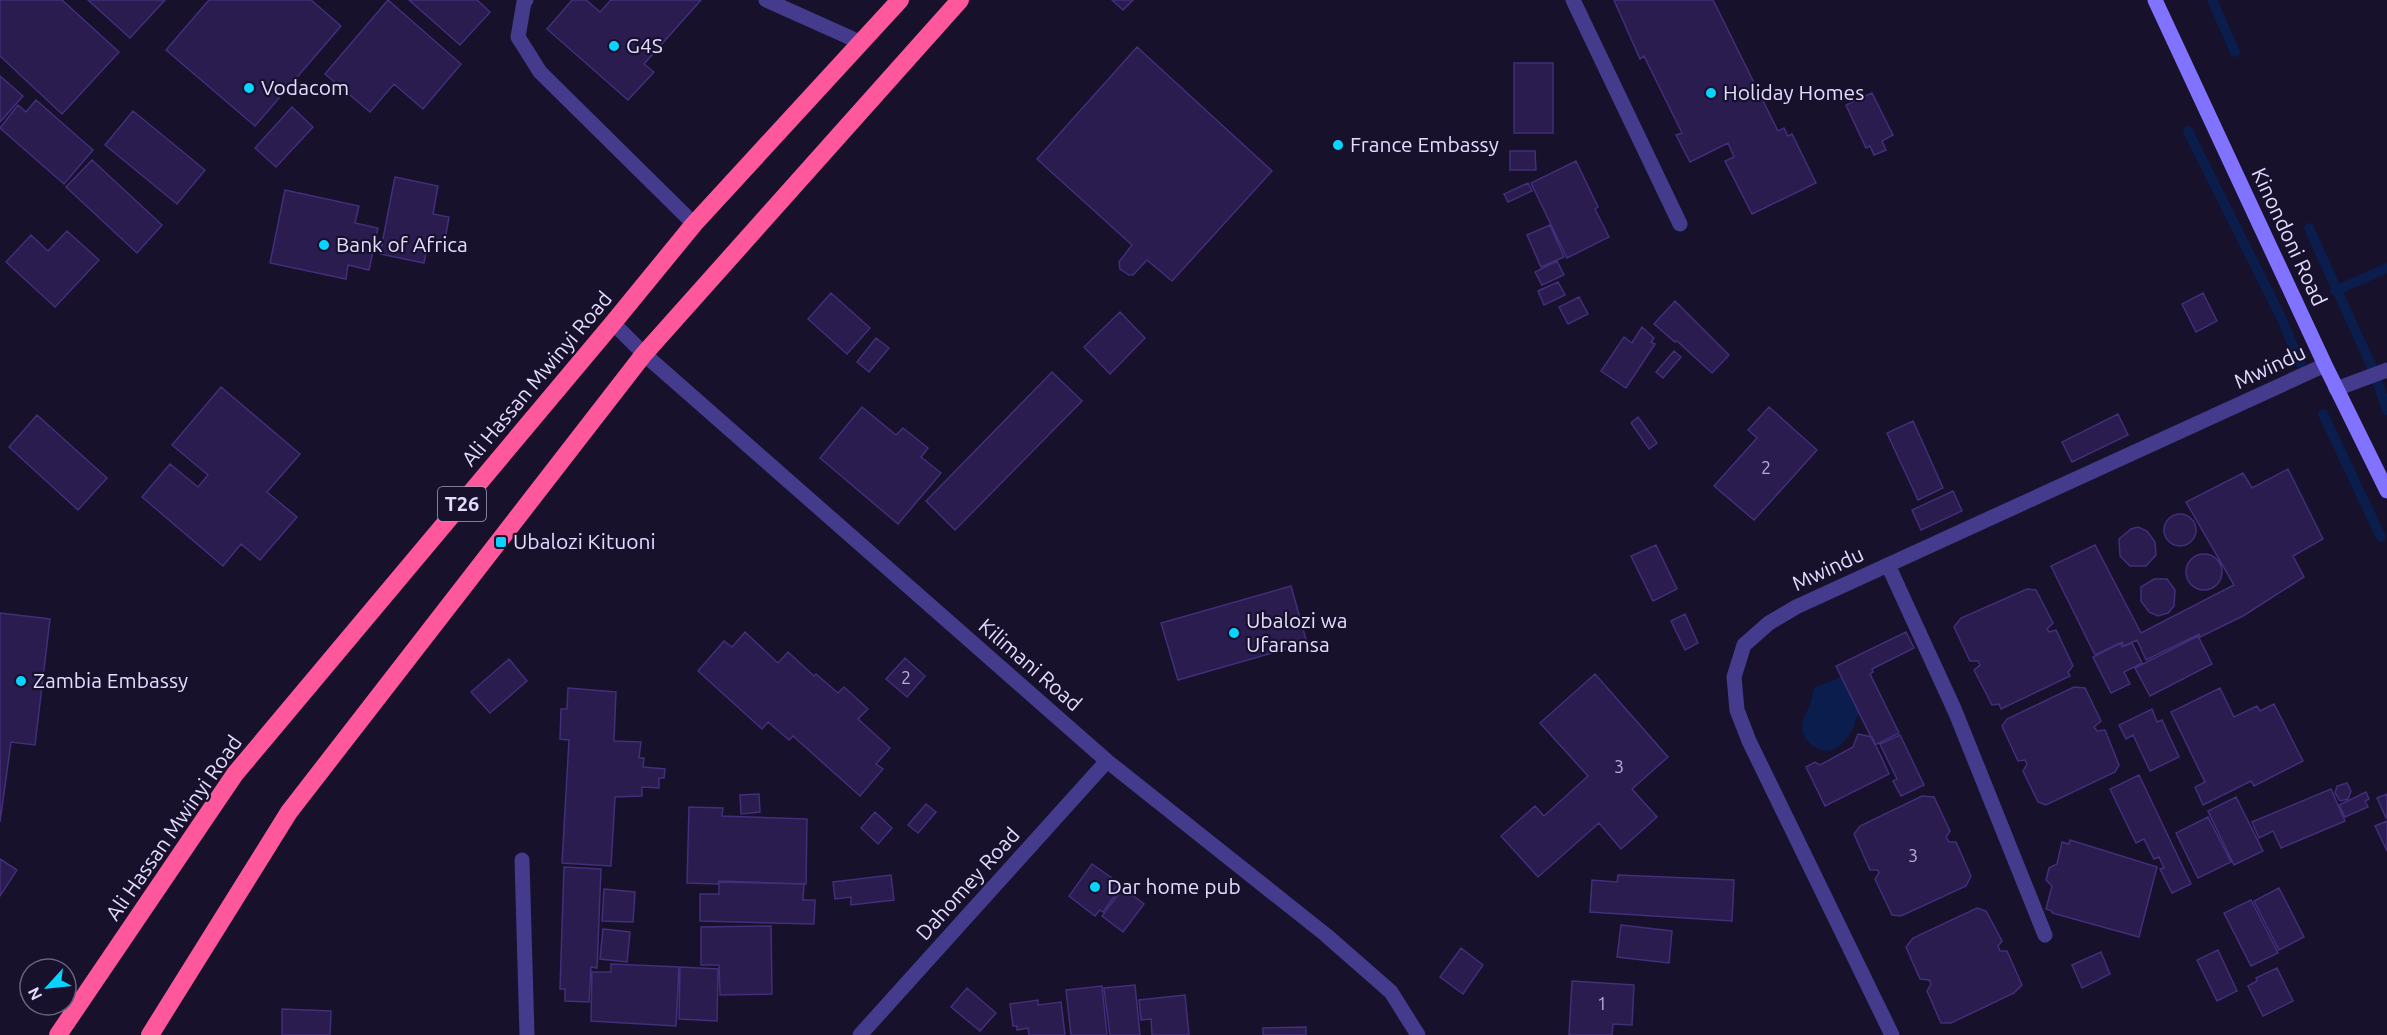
<svg xmlns="http://www.w3.org/2000/svg" width="2387" height="1035" font-family="Ubuntu,sans-serif">
	<style>
		.water { fill: #0a1d4c }
		.lines { fill: none; stroke-linecap: round; stroke-linejoin: round }
		.stream { stroke: #0a1d4c; stroke-width: 10 }
		.building { fill: #2a1c4e; stroke: #422e7a; stroke-width: 1.5 }
		.lane { stroke: #443b8c; stroke-width: 15 }
		.street { stroke: #443b8c; stroke-width: 15 }
		.secondary { stroke: #8173ff; stroke-width: 15 }
		.highway { stroke: #ff579b; stroke-width: 18 }
		.poi-dot { fill: #08d4ff; stroke: #17112c; stroke-width: 2 }
		.labels { text-anchor: middle; stroke-width: 4.5; stroke-linejoin: round; paint-order: stroke }
		.number-label { font-size: 18px; fill: #b5acd3 }
		.shield { fill: #17112c; stroke: #a69fc0; stroke-width: 1.5 }
		.shield-label { font-size: 20px; font-weight: bold; fill: #e3dcff }
		.poi-label { font-size: 21px; fill: #e3dcff; stroke: #17112c; text-anchor: start }
		.street-label { font-size: 21px; fill: #e3dcff; stroke: #17112c }
	</style>
	<rect width="100%" height="100%" fill="#17112c"/>
	<!-- water -->
	<path class="water" d="M1840,677h5l17,23c-5,17 -9,38 -26,48 -17,10 -39,-10 -33,-29 1,-3 3,-5 4,-8 4,-7 5,-15 7,-23z"/>
	<g class="lines">
		<!-- stream -->
		<path class="stream" d="M2212,0l23,52
			M2188,131l93,186 19,46
			M2309,228l66,146 12,36
			M2335,291l52,-23
			M2323,414l58,123"/>
	</g>
	<!-- building -->
	<path class="building" d="M0,0h62l57,52 -57,62 -62,-58z
		M88,0h77l-35,38z
		M209,0h102l30,26 -86,100 -89,-76z
		M388,0l73,64 -38,45 -29,-25 -24,28 -45,-38z
		M409,0h68l13,12 -30,33z
		M572,0h14l14,12 11,-12h90l-57,64 10,8 -26,28 -81,-71z
		M1112,0h21l-10,10z
		M1614,0h99l65,131 6,-3 4,8 4,-2 24,49 -64,31 -27,-53 9,-4 -6,-14 -38,19 -14,-27 6,-2 -38,-77 -4,3z
		M1137,47l135,124 -100,110 -25,-21 -14,15h-4l-9,-6 -1,-7 13,-17 -95,-86z
		M1514,63h39v70h-39z
		M0,76l23,20 -23,26z
		M1872,93l21,42 -11,6 4,9 -12,5 -4,-9 -4,2 -20,-43z
		M36,100l57,50 -29,34 -64,-56 18,-23 8,7z
		M292,107l21,20 -37,40 -21,-19z
		M133,111l72,59 -28,34 -72,-59z
		M1510,151h25l1,19h-26z
		M92,160l70,65 -25,28 -71,-66z
		M1576,161l22,46 -3,2 14,28 -42,21 -36,-75z
		M395,177l43,9 -5,28 16,3 -5,28 -16,-3 -4,21 -44,-9z
		M1528,183l4,8 -24,11 -4,-8z
		M285,190l74,16 -4,17 23,5 -9,42 -21,-5 -2,14 -76,-16z
		M1550,225l14,32 -23,10 -14,-32z
		M67,231l32,29 -44,47 -49,-45 25,-27 17,16z
		M1557,261l7,14 -22,10 -7,-13z
		M1558,282l7,13 -21,10 -6,-14z
		M831,293l39,35 -23,26 -39,-35z
		M2203,293l14,28 -21,11 -14,-28z
		M1579,297l9,17 -20,10 -9,-17z
		M1675,301l54,54 -17,18 -35,-32 -2,1 -21,-18z
		M1120,312l25,26 -35,36 -26,-27z
		M1642,327l12,11 -3,4 4,2 -29,44 -25,-17 23,-34 8,6z
		M876,338l13,10 -20,24 -12,-10z
		M1674,351l7,6 -18,21 -7,-6z
		M1052,372l30,29 -127,129 -29,-29z
		M221,387l79,67 -33,38 30,25 -37,43 -19,-16 -18,22 -81,-69 28,-33 28,23 10,-12 -36,-30z
		M862,407l34,28 7,-7 25,20 -7,9 20,16 -43,51 -78,-66z
		M1769,407l48,43 -63,70 -40,-34 43,-48 -9,-8z
		M2118,414l10,21 -56,27 -10,-20z
		M37,415l70,63 -29,32 -69,-63z
		M1638,417l19,26 -8,6 -18,-26z
		M1913,421l30,67 -25,12 -31,-67z
		M2288,469l35,70 -30,17 11,21 -61,39 -43,21 -1,-3 -53,26 -9,-20 -13,6 -2,-4 -27,13 -44,-89 44,-21 46,88 93,-48 -48,-83 57,-29 9,15z
		M1953,491l9,20 -41,19 -9,-20z
		M2164 530a16 16 0 1 1 32 0a16 16 0 1 1-32 0Z
		M2138,527l9,4 8,11 1,13 -10,11h-16l-10,-10 -1,-17 12,-10z
		M1656,545l21,44 -24,12 -22,-45z
		M2186 572a18 18 0 1 1 36 0a18 18 0 1 1-36 0Z
		M2154,579h13l8,11 -1,16 -6,7 -10,3 -9,-4 -8,-11v-14z
		M1291,586l16,57 -129,37 -17,-57z
		M2027,589l9,1 17,33 -6,6 2,3 7,-2 17,36 -5,6 2,4 -69,33 -2,-5 -7,1 -18,-35 6,-5 -2,-4h-8l-16,-34 7,-9z
		M0,613l50,6 -15,126 -24,-3 -11,80z
		M1685,614l13,29 -13,7 -14,-29z
		M745,632l33,31 10,-11 26,24 2,-2 22,19 6,-6 24,22 -10,10 32,29 -14,16 7,5 -23,27 -67,-60 -4,4 -21,-18 -6,7 -64,-58 26,-30 8,6z
		M1906,632l8,16 -42,21 1,3 -3,2 29,59 -24,12 -39,-79z
		M2198,636l14,28 -62,32 -15,-28z
		M2121,643l1,4 10,-4 10,20 -18,9 6,12 -19,9 -18,-36z
		M905,658l20,18 -18,21 -21,-18z
		M509,659l18,22 -37,32 -19,-21z
		M1595,674l73,83 -36,32 25,28 -36,32 -22,-26 -61,54 -37,-41 34,-30 9,10 44,-40 -48,-53z
		M2074,687l11,1 16,33 -7,6 3,4 8,-1 14,35 -4,7 -69,33 -8,-3 -15,-31 4,-7 -2,-4 -7,1 -16,-35 5,-7z
		M568,688l48,4 -2,49 27,1 -2,16h5l-1,9 22,2 -1,9h-5v10l-17,-1v9l-27,1 -4,69 -49,-3 7,-123 -9,-1 1,-30h6z
		M2220,688l14,29 23,-11 3,5 14,-7 29,57 -49,25 -3,-5 -48,24 -8,-18 10,-5 -34,-70z
		M2152,709l5,13 5,-2 17,37 -29,14 -17,-36 -7,4 -7,-14z
		M1858,734l14,3 17,37 -64,32 -19,-39 9,-5 5,3 33,-18z
		M1900,735l24,50 -23,11 -8,-15 4,-2 -17,-35z
		M2139,775l52,109 -19,9 -12,-24 4,-1 -5,-11 -5,2 -10,-20 -8,4 -26,-54z
		M2347,783l4,8 -3,8 -8,2 -5,-8 2,-7z
		M2331,789l14,32 -64,27 -8,-17 -14,7 -7,-16z
		M2366,792l3,7 -4,2 3,6 -23,10 -6,-12z
		M759,794l1,18 -19,2 -1,-19z
		M2387,794v23l-1,1 -9,-20z
		M1922,796l12,1 16,34 -4,6 3,5h7l15,34 -5,10 -65,30 -9,-1 -17,-36 4,-6 -1,-3h-8l-16,-36 6,-8z
		M2236,797l27,54 -29,14 -26,-54z
		M926,804l10,8 -18,21 -10,-8z
		M689,807l34,1 -1,8 85,3 -1,65 -87,-3 -1,3 -31,-1z
		M875,812l17,16 -14,16 -17,-16z
		M2208,817l23,45 -33,16 -22,-45z
		M2387,821v30l-12,-25z
		M2070,840l87,27 -18,70 -87,-24v-2l-6,-2 6,-23 -6,-6 3,-12 8,-4 5,-22 7,2z
		M0,859l17,11 -17,26z
		M1092,864l27,19 -6,8 3,3 -13,18 -3,-2 -5,6 -26,-20z
		M564,867l37,2 -4,99 -6,-1 -2,35 -24,-1v-12h-5z
		M891,875l3,25 -43,5v-8l-16,2 -2,-17z
		M1618,875l116,5 -2,41 -142,-9 2,-32 25,2z
		M719,882l85,2 -1,16h12l-1,24 -114,-3v-27h19z
		M1123,888l21,16 -21,28 -21,-16z
		M2279,888l25,49 -25,13 -25,-49z
		M604,889l31,3 -2,30 -31,-1z
		M2251,900l27,53 -27,13 -27,-53z
		M1977,908l9,3 16,30 -4,5 2,5h7l15,34 -8,8 -63,30h-10l-14,-32 4,-7 -2,-4 -9,-1 -14,-32 7,-9z
		M1621,925l51,6 -3,32 -52,-6z
		M771,926l1,68 -52,1 -1,-30h-18v-38z
		M603,929l27,3 -3,30 -27,-3z
		M1461,948l22,17 -20,29 -23,-17z
		M2218,950l19,41 -20,10 -20,-41z
		M2101,952l9,22 -28,14 -10,-23z
		M611,964l68,3 -3,59 -85,-5 1,-49h19z
		M680,967l38,2 -1,52 -38,-2z
		M2277,968l16,33 -30,15 -15,-30 9,-5 -1,-3z
		M1572,981l62,4 -2,40 -19,-1 -1,11h-43z
		M1135,985l5,50h-30l-6,-47z
		M1102,986l5,49h-36l-5,-45z
		M967,988l29,25 -16,18 -29,-24z
		M1185,995l4,40h-37l-1,-16 -10,1 -2,-20z
		M1038,1000v5l23,-3 4,33h-36l-1,-7 -11,2v-4h-4l-3,-22z
		M282,1009l49,2 -1,24h-48z
		M1306,1027v8h-43v-7z"/>
	<g class="lines">
		<!-- lane -->
		<path class="lane" d="M526,0l-2,2 -6,35 22,35 154,152
			M766,0l96,43
			M1573,0l107,224
			M2336,389l51,-19
			M522,860l5,175"/>
		<!-- street -->
		<path class="street" d="M613,323l31,31 463,407 219,174 65,57 27,43
			M1888,565l67,146 90,224
			M860,1035l247,-274
			M1892,1035l-143,-294 -12,-31 -3,-33 10,-32 25,-22 27,-16 529,-242"/>
		<!-- secondary -->
		<path class="secondary" d="M2155,0l170,365 62,126"/>
		<!-- highway -->
		<path class="highway" d="M58,1035l177,-261 378,-451 81,-99 206,-224
			M150,1035l139,-223 355,-458 316,-354"/>
	</g>
	<!-- markers -->
	<g class="poi-dot">
		<circle cx="614" cy="46" r="6"/>
		<circle cx="249" cy="88" r="6"/>
		<circle cx="1711" cy="93" r="6"/>
		<circle cx="1338" cy="145" r="6"/>
		<circle cx="324" cy="245" r="6"/>
		<rect x="495" y="536" width="12" height="12" rx="3"/>
		<circle cx="1234" cy="633" r="6"/>
		<circle cx="21" cy="681" r="6"/>
		<circle cx="1095" cy="887" r="6"/>
	</g>
	<g class="labels">
		<!-- number labels -->
		<g class="number-label">
			<text x="1766" y="474">2</text>
			<text x="906" y="684">2</text>
			<text x="1619" y="773">3</text>
			<text x="1913" y="862">3</text>
			<text x="1602" y="1010">1</text>
		</g>
		<!-- shield labels -->
		<rect class="shield" x="438" y="487" width="48" height="34" rx="4.5"/>
		<g class="shield-label">
			<text x="462" y="511">T26</text>
		</g>
		<!-- poi labels -->
		<g class="poi-label">
			<text x="626" y="53">G4S</text>
			<text x="261" y="95">Vodacom</text>
			<text x="1723" y="100">Holiday Homes</text>
			<text x="1350" y="152">France Embassy</text>
			<text x="336" y="252">Bank of Africa</text>
			<text x="513" y="549">Ubalozi Kituoni</text>
			<text x="1246" y="628">Ubalozi wa<tspan x="1246" dy="24">Ufaransa</tspan></text>
			<text x="33" y="688">Zambia Embassy</text>
			<text x="1107" y="894">Dar home pub</text>
		</g>
		<!-- street labels -->
		<g class="street-label">
			<text transform="translate(2289 237) rotate(65)" y="7">Kinondoni Road</text>
			<text transform="translate(2270 367) rotate(-25)" y="7">Mwindu</text>
			<text transform="translate(537 379) rotate(-50)" y="7">Ali Hassan Mwinyi Road</text>
			<text transform="translate(1828 569) rotate(-25)" y="7">Mwindu</text>
			<text transform="translate(1030 665) rotate(41)" y="7">Kilimani Road</text>
			<text transform="translate(174 828) rotate(-55)" y="7">Ali Hassan Mwinyi Road</text>
			<text transform="translate(968 884) rotate(-48)" y="7">Dahomey Road</text>
		</g>
	</g>
	<!-- north arrow -->
	<g transform="translate(48 987) rotate(243)"><circle r="28" fill="#17112c" stroke="#696280" stroke-width="1.5"/>
	<path d="M0-4.5L10 22L0 15L-10 22Z" fill="#08d4ff"/>
	<text y="-9" font-size="16" font-weight="bold" text-anchor="middle" fill="#e3dcff">N</text>
	</g>
</svg>
